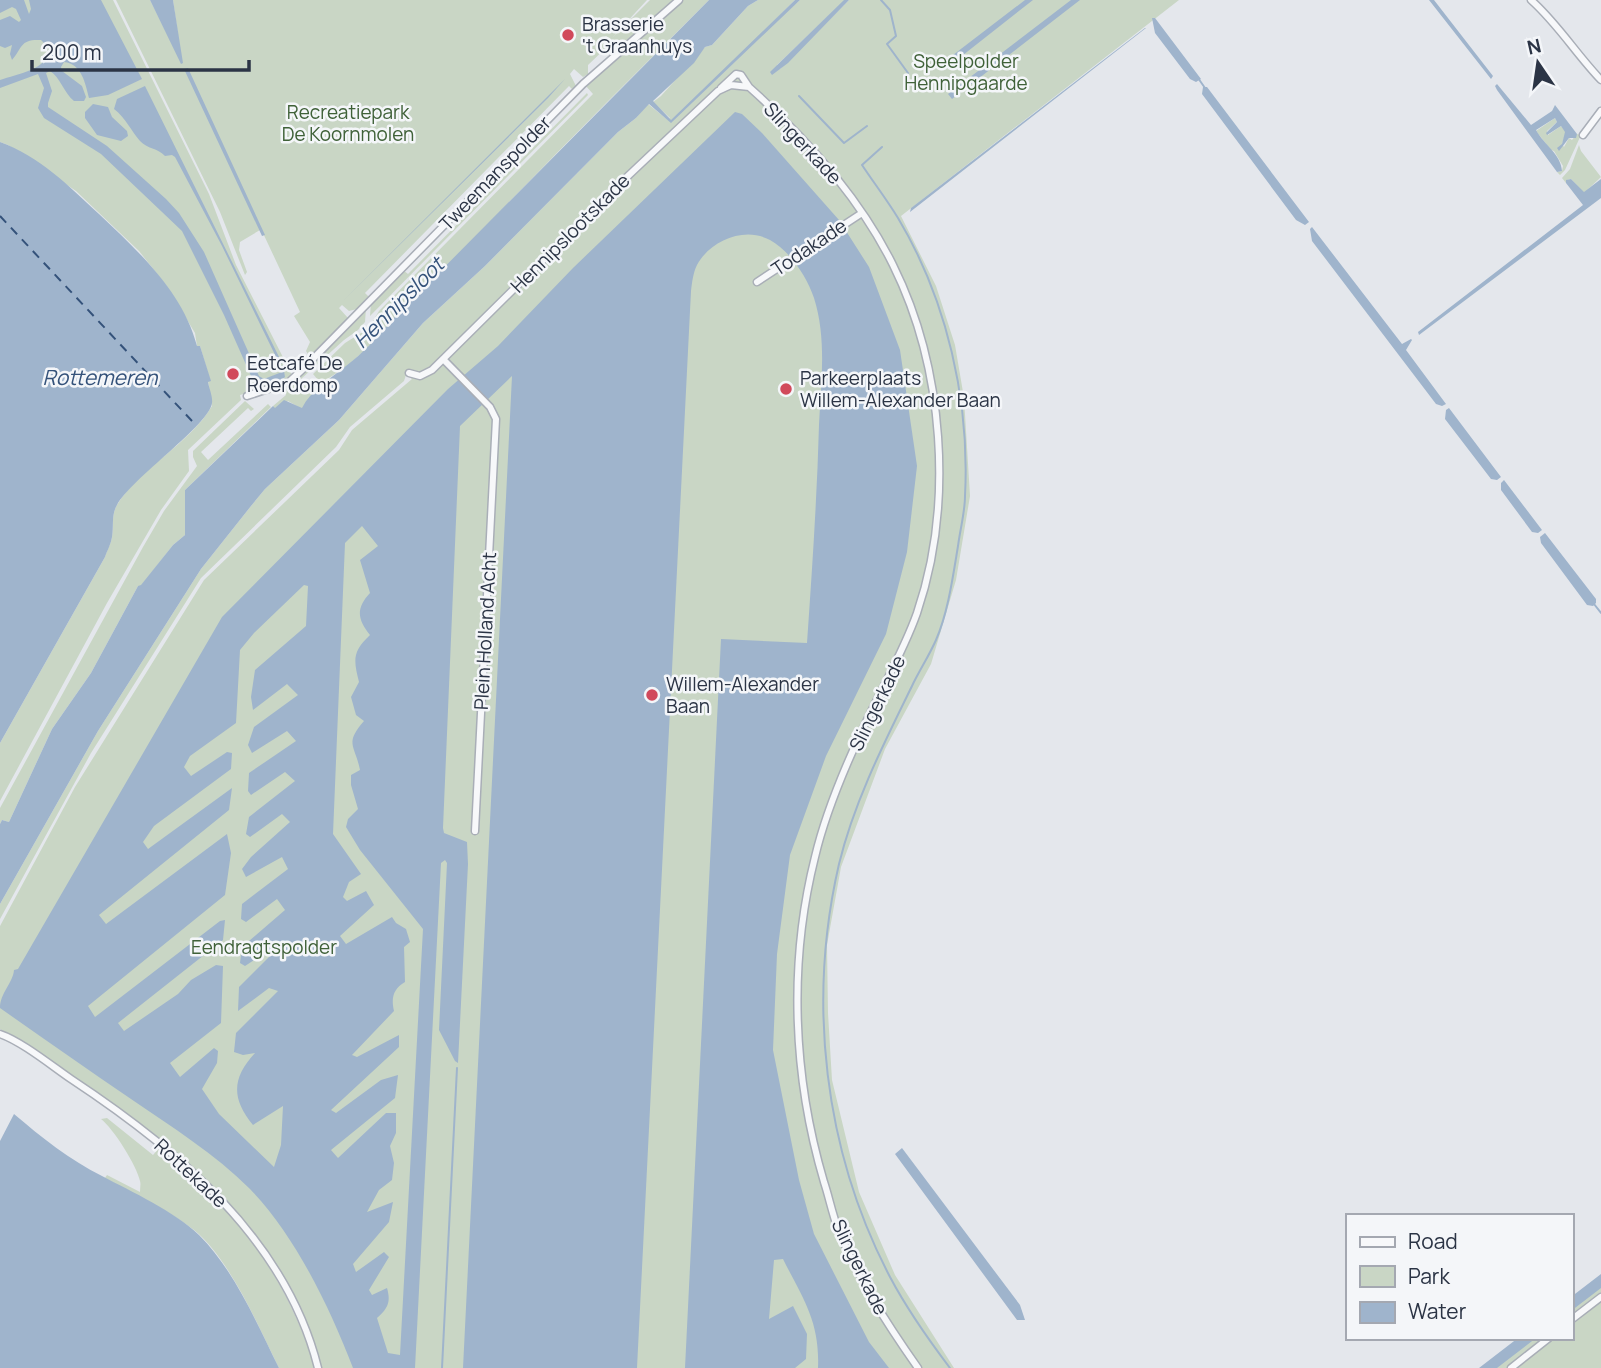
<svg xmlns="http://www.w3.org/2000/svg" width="1601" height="1368" font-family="Manrope,sans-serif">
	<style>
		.green { fill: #c9d6c5 }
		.water { fill: #9fb4cc; fill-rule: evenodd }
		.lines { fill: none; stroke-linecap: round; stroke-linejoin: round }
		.stream { stroke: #9fb4cc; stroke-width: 2 }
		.ferry { stroke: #34527a; stroke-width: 2; stroke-dasharray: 9 7; stroke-linecap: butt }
		.minor-casing { stroke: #a9aeb7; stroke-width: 9 }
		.minor { stroke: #f7f8fa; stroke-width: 6 }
		.poi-dot { fill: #d1495b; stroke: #f4f6f9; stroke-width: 2.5 }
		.labels { text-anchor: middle; stroke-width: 5; stroke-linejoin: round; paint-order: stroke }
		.poi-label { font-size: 19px; fill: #2b3445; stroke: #f4f6f9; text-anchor: start }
		.park-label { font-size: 19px; fill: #3f6138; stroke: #f4f6f9 }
		.street-label { font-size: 19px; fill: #2b3445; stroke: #f4f6f9 }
		.water-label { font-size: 21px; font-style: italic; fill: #34527a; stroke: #f4f6f9 }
	</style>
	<rect width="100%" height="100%" fill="#e4e7ec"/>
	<!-- green -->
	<path class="green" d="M0,0h113l96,194 27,71 56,110 -9,6 -43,14 1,5 -53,50 1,21 -28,39 -54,93 -107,198v-58l105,-186c2,-7 6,-13 7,-20 2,-12 -1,-22 5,-32 23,-38 72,-60 95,-99l-4,-25 2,-1 -10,-34h-3l-2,-13 -29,-48 -27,-34 -63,-60 -68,-46 -8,-3z
		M116,0h34l32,63 -9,-63h474l-35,38 38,-38h25l-31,27 -27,20 -11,-11 -2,2 6,6 -22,21v9l-5,3 -9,-8 -4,5 6,12 -4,3 -3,-3 -204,207 4,4 -12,12 -8,2 -7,-6 -3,3 9,10 -2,5 -35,36 -5,-8 4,-9 -16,-26 6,-4 -114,-243 74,161 -20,12 -1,8 8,22 -2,3 -25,-63z
		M683,0h26c-82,82 -163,163 -243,247 -29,31 -63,58 -89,92l-9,-10 11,-18 214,-217 -8,-9z
		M758,0h37l-41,41 46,-41h45l-68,65 3,4 69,-69h330l-278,216 35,70 19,59 9,53 6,98 -14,84 -25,84 -46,85 -44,118 -14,78 1,68 4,67 27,112 36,83 59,93h-633c-39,-161 -192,-255 -321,-339v-103l75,-139 129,-207 135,-130 13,-20 60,-51 -6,-4 -2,6 -54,46 -14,20 -135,131 -110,175 -91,166v-15l98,-173 103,-162 50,-63 14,-17 74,-69 84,-97 62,-57 133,-134 18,-14 12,-14 20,16 2,-2 -17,-16 8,-6 44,-49 7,-2 36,-39z
		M587,93l1,2 -218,221 1,-13 32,-33 5,4z
		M1555,118l2,4 -10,9 1,4 13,-9 5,6 -4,12 2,3 5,-9 3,2 5,-6 4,1 -16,35 -5,5 -3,-3 5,-1 1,-5 -9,-15 -3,-1 -15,-19z
		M1579,145l2,6 20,26 -17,16 -13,-14 -4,1 -1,3 -4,-5 8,-9z
		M366,308l-1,14 -7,8 -14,10 -43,39 -2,-3z
		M361,333h5l8,9 -28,25 -25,16 -19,26 -14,-8 -13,8 -2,-3 13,-11 -2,-5 11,-12 14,10 9,-8 -5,-6 32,-31z
		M245,401l9,8 -3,2 -3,-3 -47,44 7,8 60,-56 3,3 -86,83v45l-12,10 -32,41h-3l-47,87 -39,56 -43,93 -7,-2 -2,4v-16l143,-261 21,-36 33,-45 -4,-9v-6z
		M107,1118l46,37 7,-8c75,66 125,124 155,221h-36c-21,-42 -49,-109 -85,-138 -27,-21 -59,-35 -89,-52l2,-3 33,17c0,-4 1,-8 0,-11 -3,-15 -27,-53 -39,-62z
		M1601,1285v83h-106l38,-30h38v-30z"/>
	<!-- water -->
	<path class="water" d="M0,0h24l5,14 2,-5 -2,-9h72l41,79 -34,16 -19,3c-4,-15 -7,-34 -25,-36l-3,5 1,4 20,15 4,11 -2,4h-10c-10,-8 -14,-24 -24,-30l-4,2 6,18 -4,12v4l59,39 59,53 13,14 25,39 55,124 5,3 18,-7 -2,-5 3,-2 2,12c-7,6 -21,10 -30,8l-31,-70 -42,-84 -81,-77 -57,-36 -6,-10 6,-20 -6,-14 -38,14v-8c17,-6 50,-11 49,-32l-8,-8c-21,-1 -18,7 -29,20l-2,-6 2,-9 -7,3 -5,-2v-26l10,-4 9,6 2,-2 -5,-11 -4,-2 -12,6z
		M150,0h23l10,63 -2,1z
		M709,0h49l-10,6 -36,39 -7,2 -11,16 -41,38 18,19 124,-120h5l-129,123 -22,-19 -13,14 -18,14 -133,134 -62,57 -84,97 -74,69 -14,17 -50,63 -103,162 -98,173v-80l2,-4 7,2 43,-93 39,-56 47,-87 3,-1 32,-40 12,-10v-45l88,-84 2,2 9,-8 18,8c9,-18 28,-29 44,-42 17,-13 31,-28 44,-44z
		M844,0h5l-61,63 -16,12 -2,-3z
		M1025,0h8l-89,70 -4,-5z
		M1071,0h9l-128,99 -4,-5z
		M1429,0h5l59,76 -2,3z
		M1152,18h3l46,61 -5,3 -6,-3 -35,-46z
		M1145,28h1l-236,184 1,-4z
		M188,68l77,167 -3,1 -78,-167z
		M565,79l-17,19 -204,202z
		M1497,84l34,41 21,-14 3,-6 22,29 -1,4h-7l-10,13 -2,-3 5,-4 3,-12 -4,-6 -14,9 -1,-2 11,-11 -2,-4 -19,12c8,15 25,24 26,41l-5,1 -60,-82 -2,-4z
		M145,86l137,277 -2,2 -58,-119 -47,-89 -3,-2 -7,1c-7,-8 -18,-7 -25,-15 -9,-10 -14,-23 -26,-32l3,-10z
		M1203,87h4l102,135 -4,3 -9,-5 -94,-126z
		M93,104l15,3 4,10 15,14 1,5 -7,5 -24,-6 -12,-17v-6z
		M735,112l7,2 20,19 77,87 30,47 31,83 17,116 -10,86 -21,82 -60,122 -36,99 -13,99 -4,96 26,130 15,54 55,108 20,26h-71c2,-47 -15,-69 -35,-109l-9,1 -5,59 24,-13 14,28 -1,25 -11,9h-110l36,-729 86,4c5,-72 10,-145 12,-218 2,-42 8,-86 -5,-127 -7,-21 -24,-47 -44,-58 -26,-14 -60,1 -73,25 -4,8 -5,18 -6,26l-54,1077h-174l49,-992 -52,50 -17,402 1,5 23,9 1,22 -10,199 -3,-2 -16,-31 8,-167 -2,-3 -4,3 -26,505h-62c-23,-60 -58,-133 -103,-179 -35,-35 -78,-62 -119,-90 -44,-30 -87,-60 -131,-91 0,-15 13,-25 14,-38l4,-1 15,-26 189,-326 226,-228 50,-43 75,-78zM362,526l16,20 -18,14 10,33c-14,15 -13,26 0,42 -17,16 -17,24 -11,47l-8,15 5,18 8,6c-20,23 -9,24 -4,49l-9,5v10l7,24 -10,10 -2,8 14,23 63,79 -23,426 -12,-2 -11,-35c11,-10 14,-16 10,-30l-15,7 -3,-5 20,-33 -5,-5 -28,20 -3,-8 36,-42 4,-20 -26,10 12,-22 13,-10 2,-17 -4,-17 6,-13v-20h-10l-48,45 -7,-8 64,-52 3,-23 -17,5 -45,33 -5,-3 68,-63v-12l-42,22 -5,-2 42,-44c-3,-13 -1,-22 11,-29l-1,-35 6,-5 -4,-13 -10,-6 -4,-6 -46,27 -6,-8 34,-31 -8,-14 -19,10 -4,-4 6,-15 12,-8 -28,-40 12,-291zM304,585l4,1 -2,40 -51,44 -4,27 2,13 34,-26 11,11 -44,32 -6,18 4,8 35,-22 9,10 -47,32 -1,18 3,4 34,-23 10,9 -46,36 -3,17 4,3 32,-23 8,8 -39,35 -9,12 4,8 36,-20 6,12 -46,35 -1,15 5,3 31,-23 8,11 -43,37 -2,16 5,3 20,-13h8l-34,34 -1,24 31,-23 9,3 -42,42 -2,19 9,3 12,-2c-23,25 -24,45 -2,72l30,-19 -2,39 -7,22 -55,-53 -17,-25 15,-26 1,-12 -4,-3 -34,29 -10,-14 51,-40 2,-57 -7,-1 -25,15 -13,14 -54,37 -6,-8 105,-83 2,-20 -5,1 -125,96 -7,-11 137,-111 6,-42 -4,-19 -121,90 -7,-9 130,-105 3,-22 -84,61 -5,-7 11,-16 77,-57 1,-16 -5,-1 -36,24 -7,-9 6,-11 46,-33 4,-73 14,-17z
		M0,142c39,14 69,44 99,72 40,38 84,78 98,132h3l11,35 -3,1c1,6 5,15 4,21 -2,21 -81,76 -95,102 -6,10 -3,21 -5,32 -1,7 -5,14 -7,20l-105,186z
		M1571,179l13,13 17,-13v19l-182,137 -1,-3 165,-127 -17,-22v-3z
		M1312,227l90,117 9,-5 1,1 -6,10 40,54 -4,2 -6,-2 -124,-163 -2,-12z
		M1449,408l52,69 -4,3 -6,-1 -46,-60 1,-9z
		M1504,480l38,50 -4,3 -6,-1 -31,-42v-7z
		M1545,533l51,66v4l-3,3 -6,-1 -46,-62 -1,-6z
		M14,1114c27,23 56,46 88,62 30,16 72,35 97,59 36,36 57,87 80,133h-279v-227z
		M902,1148l118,157 5,15h-8l-122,-166z
		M1601,1274v14l-30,23v-14z
		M1518,1338h18l-39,30h-18z"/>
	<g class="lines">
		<!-- stream -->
		<path class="stream" d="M881,0l9,10 6,26 -9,8 21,29
			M1198,78l7,10
			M799,96l45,47 23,-17
			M882,147l-20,18c12,18 25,35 36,53 49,82 72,183 67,278 0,16 -5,34 -7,50 -5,30 -10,67 -22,94 -7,16 -17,31 -24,46 -28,57 -58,116 -73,178 -32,138 -15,287 51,413 17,32 38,62 60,91
			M1594,604l7,9
			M442,1368l15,-300"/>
		<!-- ferry -->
		<path class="ferry" d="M0,216l192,205"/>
		<defs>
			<path id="minor" d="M1531,0c27,24 45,54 70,80
				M721,88l15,-14 5,1 8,12
				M1583,135l18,-24
				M757,282l105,-69
				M443,359l47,48 6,12 -21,412
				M409,373l11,3 12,-6 197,-195 89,-84 13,-6 18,2c57,51 110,109 144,178 51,103 61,239 24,348 -13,37 -33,71 -50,107 -21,44 -41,90 -52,137 -27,107 -22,220 9,325 5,15 8,31 14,47 20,50 49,95 80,139
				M247,396l42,-14 14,-13 280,-285 96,-84
				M0,1034c21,7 52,32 71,45 106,70 215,160 247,289
				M1571,1320l30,-23
				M1511,1368l38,-30"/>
		</defs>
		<!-- minor casing -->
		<use href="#minor" class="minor-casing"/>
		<!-- minor -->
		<use href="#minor" class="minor"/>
	</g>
	<!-- markers -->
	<g class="poi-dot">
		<circle cx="568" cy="35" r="7"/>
		<circle cx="233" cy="374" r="7"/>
		<circle cx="786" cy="389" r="7"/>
		<circle cx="652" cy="695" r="7"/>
	</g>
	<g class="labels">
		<!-- poi labels -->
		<g class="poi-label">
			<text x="582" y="31">Brasserie<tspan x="582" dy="22">'t Graanhuys</tspan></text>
			<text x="247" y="370">Eetcafé De<tspan x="247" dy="22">Roerdomp</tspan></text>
			<text x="800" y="385">Parkeerplaats<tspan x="800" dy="22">Willem-Alexander Baan</tspan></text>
			<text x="666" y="691">Willem-Alexander<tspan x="666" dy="22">Baan</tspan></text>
		</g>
		<!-- park labels -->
		<g class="park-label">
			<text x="966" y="68">Speelpolder<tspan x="966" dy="22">Hennipgaarde</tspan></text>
			<text x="348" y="119">Recreatiepark<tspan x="348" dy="22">De Koornmolen</tspan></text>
			<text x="264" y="954">Eendragtspolder</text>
		</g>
		<!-- street labels -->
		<g class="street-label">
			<text transform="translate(803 143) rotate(47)" y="7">Slingerkade</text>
			<text transform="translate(495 173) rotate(-46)" y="7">Tweemanspolder</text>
			<text transform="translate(570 233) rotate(-45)" y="7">Hennipslootskade</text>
			<text transform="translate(809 247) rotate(-34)" y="7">Todakade</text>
			<text transform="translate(485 631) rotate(-87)" y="7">Plein Holland Acht</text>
			<text transform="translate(877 703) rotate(-64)" y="7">Slingerkade</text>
			<text transform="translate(191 1173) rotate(43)" y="7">Rottekade</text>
			<text transform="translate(860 1267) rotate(64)" y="7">Slingerkade</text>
		</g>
		<!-- water labels -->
		<g class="water-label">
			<text transform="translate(399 303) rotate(-45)" y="7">Hennipsloot</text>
			<text x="100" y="385">Rottemeren</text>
		</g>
	</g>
	<!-- legend -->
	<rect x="1346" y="1214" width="228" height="126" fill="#f4f6f9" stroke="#a4a8b1" stroke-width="2"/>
	<rect x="1360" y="1237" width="35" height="10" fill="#f7f8fa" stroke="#a4a8b1" stroke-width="2"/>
	<text x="1408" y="1249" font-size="21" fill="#2b3445">Road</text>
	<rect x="1360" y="1266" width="35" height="21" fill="#c9d6c5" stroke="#a4a8b1" stroke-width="2"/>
	<text x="1408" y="1284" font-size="21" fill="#2b3445">Park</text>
	<rect x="1360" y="1302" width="35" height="21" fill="#9fb4cc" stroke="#a4a8b1" stroke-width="2"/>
	<text x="1408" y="1319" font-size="21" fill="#2b3445">Water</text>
	<!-- north arrow -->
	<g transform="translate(1538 63) rotate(347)" stroke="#f4f6f9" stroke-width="5" paint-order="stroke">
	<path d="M0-5L12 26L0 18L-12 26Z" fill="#2b3445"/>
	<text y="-10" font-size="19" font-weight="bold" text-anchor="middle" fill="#2b3445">N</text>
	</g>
	<!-- scale -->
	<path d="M32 60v10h217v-10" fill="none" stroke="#2b3445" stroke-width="3.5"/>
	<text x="42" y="60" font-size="21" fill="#2b3445" stroke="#f4f6f9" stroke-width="5" paint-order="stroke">200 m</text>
</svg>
